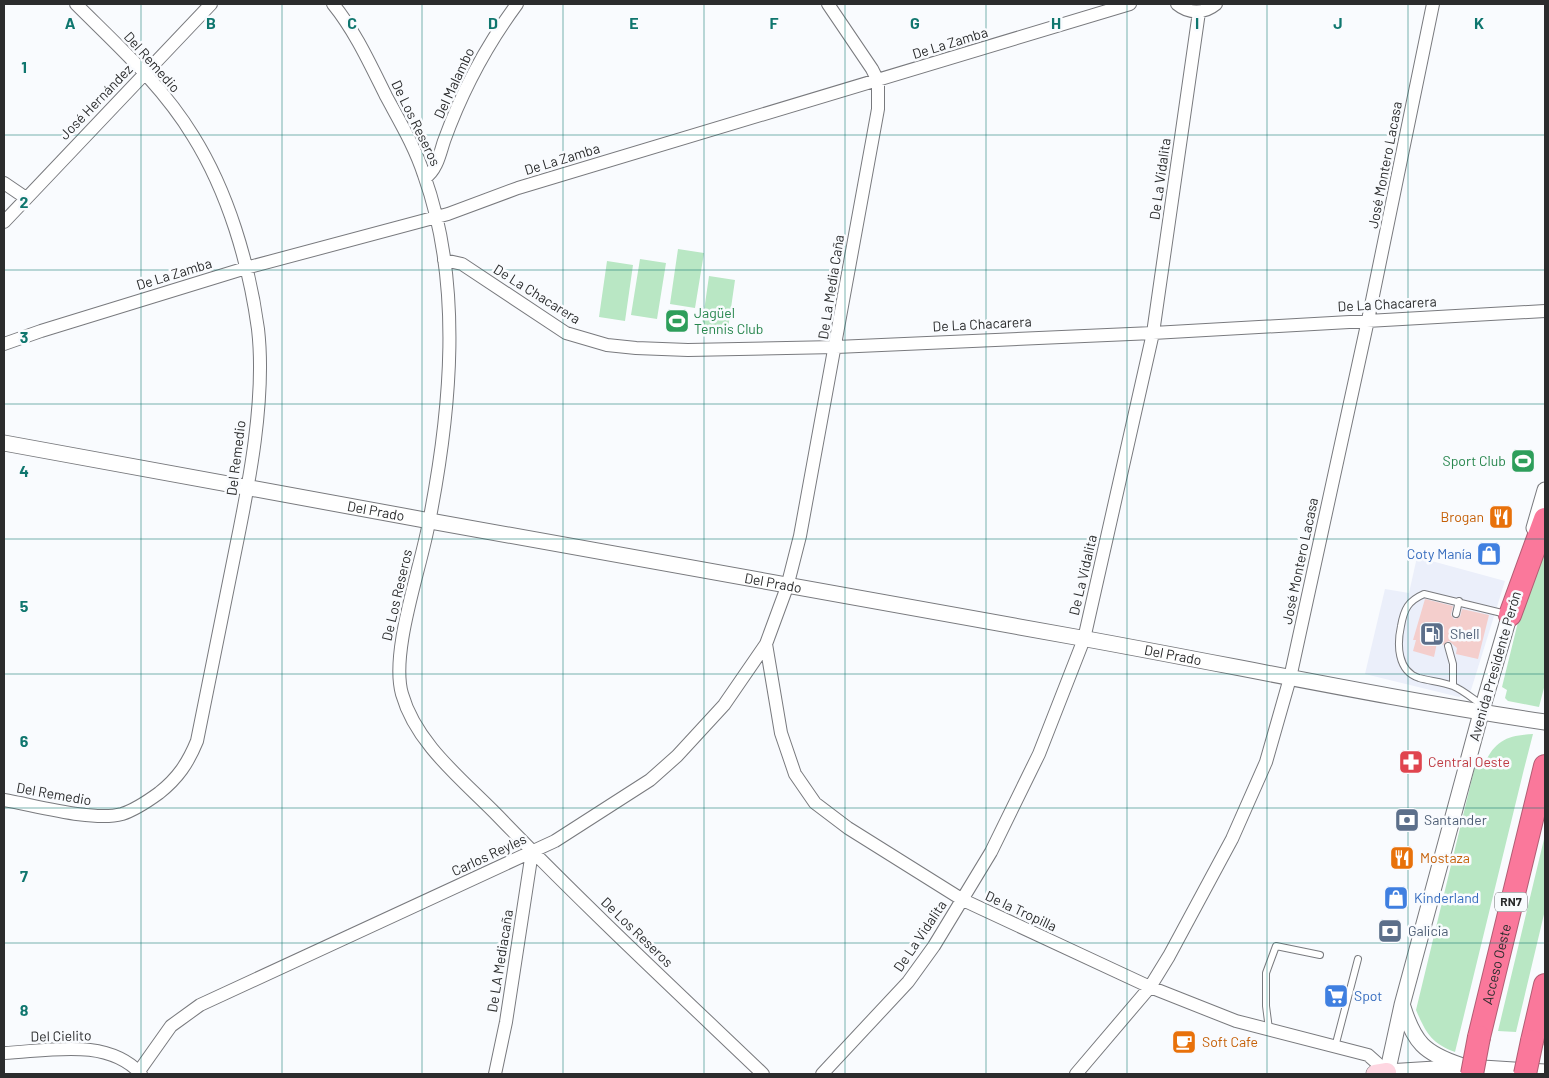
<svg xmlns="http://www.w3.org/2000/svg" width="1549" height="1078" font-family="Barlow,sans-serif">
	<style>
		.built { fill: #ebeffa }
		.green { fill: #b9e7c4 }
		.building { fill: #f4cecc }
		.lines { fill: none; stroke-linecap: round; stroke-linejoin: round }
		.service-casing { stroke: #797a7e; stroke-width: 8 }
		.minor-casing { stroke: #797a7e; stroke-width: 14 }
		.tertiary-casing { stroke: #797a7e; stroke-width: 17 }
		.secondary-casing { stroke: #797a7e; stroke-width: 19 }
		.motorway-casing { stroke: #b25d74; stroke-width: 24 }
		.service { stroke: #fff; stroke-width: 6 }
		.minor { stroke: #fff; stroke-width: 12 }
		.tertiary { stroke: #fff; stroke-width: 15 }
		.secondary { stroke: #fed6e1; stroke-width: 18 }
		.motorway { stroke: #fa789b; stroke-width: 22 }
		.motorway-bridge-casing { stroke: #b25d74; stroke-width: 24; stroke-linecap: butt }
		.motorway-bridge { stroke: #fa789b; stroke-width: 22 }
		.grid { fill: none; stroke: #0f766e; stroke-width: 1; stroke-opacity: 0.55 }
		.labels { text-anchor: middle; stroke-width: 5; stroke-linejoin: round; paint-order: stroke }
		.shield { fill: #f9fbfe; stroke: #696a6c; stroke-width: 1 }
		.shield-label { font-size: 12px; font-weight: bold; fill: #2b2c2d }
		.street-label { font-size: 14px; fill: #2b2c2d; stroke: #f9fbfe }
		.leisure-label { font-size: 14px; fill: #27864d; stroke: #f9fbfe; text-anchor: start }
		.food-label { font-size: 14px; fill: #c56008; stroke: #f9fbfe; text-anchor: start }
		.shop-label { font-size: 14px; fill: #366cbe; stroke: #f9fbfe; text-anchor: start }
		.service-label { font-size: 14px; fill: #4e5e75; stroke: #f9fbfe; text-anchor: start }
		.health-label { font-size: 14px; fill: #be3a42; stroke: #f9fbfe; text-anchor: start }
		.grid-label { font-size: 16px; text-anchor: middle; font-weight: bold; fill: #0f766e; stroke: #f9fbfe; stroke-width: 5; stroke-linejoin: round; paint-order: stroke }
	</style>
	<rect width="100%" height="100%" fill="#f9fbfe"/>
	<!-- built -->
	<path class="built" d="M1417,557l88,24 -34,109 -12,7 -94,-23 20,-85 24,4z"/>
	<!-- green -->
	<path class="green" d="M678,249l26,4 -9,55 -25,-4z
		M640,259l26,4 -9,56 -26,-4z
		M607,261l26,4 -8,56 -26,-4z
		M709,276l26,4 -8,56 -26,-4z
		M1545,540v144l-6,23 -31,-6 -3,-3 2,-8 -5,-3 16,-65z
		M1533,734l-9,35 -69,283c-24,-9 -29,-19 -39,-42l60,-248 9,1c10,-23 24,-28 48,-29z
		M1545,835v75l-29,122 -18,-1z"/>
	<!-- building -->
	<path class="building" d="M1425,599l28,7 -2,9 3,4 6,-2 2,-8 27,6 -11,44 -22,-5 1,-6 -8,-7 -6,4 -6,-2 -3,14 -21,-6 3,-11h-3z"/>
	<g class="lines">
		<defs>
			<path id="service" d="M1456,614l3,-13
				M1448,646l5,18v22
				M1482,705c-9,-6 -19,-15 -29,-19 -10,-4 -23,-5 -34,-8 -22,-7 -22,-34 -18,-52 3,-17 7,-25 23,-32l82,20
				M1269,1029l-3,-23v-33l10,-27 44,9
				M1335,1047l23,-88"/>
			<path id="minor" d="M333,4c22,27 37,60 53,92 14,26 29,51 38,79 39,109 27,235 5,347 -8,46 -39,130 -27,172 14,50 61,86 96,122 86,89 176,173 265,258
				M1177,4c12,10 27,10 39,0
				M425,178c12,-8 15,-25 19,-37 18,-50 42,-95 73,-137
				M4,183l22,15
				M4,222l207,-218
				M444,260l18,4 104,69 41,12 29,3 52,2 148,-3 317,-14 392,-22
				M4,344l37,-13 205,-63 202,-54 70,-26 612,-184
				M766,644l15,89 14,41 20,29 33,25 115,72 187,87 86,34 132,34 19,17
				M4,800c30,5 89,22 118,14 13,-4 26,-13 37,-21 19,-15 29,-30 38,-52 13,-63 25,-126 38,-189 14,-68 31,-154 23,-223 -9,-66 -30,-137 -65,-193 -31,-51 -76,-91 -117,-132
				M4,1053c45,-2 103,-16 137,21
				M137,1074l34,-48 29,-21 355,-164 95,-61 27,-24 47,-51 42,-61 21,-57 13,-51 78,-427v-28l-6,-12 -44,-65
				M495,1074l11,-52 26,-170
				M822,1074l86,-92 26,-36 57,-94 48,-98 45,-115 69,-306 46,-321
				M1076,1074l74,-87 19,-31 63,-117 34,-77 24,-84 78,-358 65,-316"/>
			<g id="tertiary">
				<path id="s1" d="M4,443c359,66 717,131 1077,195 155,28 308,61 464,84"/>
				<path d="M1534,528l11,-38"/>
				<path d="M1403,1007c11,35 21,46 57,58"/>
				<path d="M1387,1072l80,-5 78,5"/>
				<path d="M1387,1074l15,-69 79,-292 31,-106"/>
			</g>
			<path id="secondary" d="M1375,1074l12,-2"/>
			<g id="motorway">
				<path d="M1510,615l35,-96"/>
				<path id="s2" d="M1479,1037l66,-271"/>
				<path d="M1532,1041l13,-56"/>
			</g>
		</defs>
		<!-- service casing -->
		<use href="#service" class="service-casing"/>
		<!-- minor casing -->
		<use href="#minor" class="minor-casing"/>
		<!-- tertiary casing -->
		<use href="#tertiary" class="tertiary-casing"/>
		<!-- secondary casing -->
		<use href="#secondary" class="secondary-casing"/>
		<!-- motorway casing -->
		<use href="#motorway" class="motorway-casing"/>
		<!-- service -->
		<use href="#service" class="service"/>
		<!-- minor -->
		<use href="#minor" class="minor"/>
		<!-- tertiary -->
		<use href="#tertiary" class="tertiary"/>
		<!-- secondary -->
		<use href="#secondary" class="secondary"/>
		<!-- motorway -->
		<use href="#motorway" class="motorway"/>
		<defs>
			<path id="motorway-bridge" d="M1472,1074l7,-37
				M1525,1074l7,-33"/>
		</defs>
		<!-- motorway-bridge casing -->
		<use href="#motorway-bridge" class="motorway-bridge-casing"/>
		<!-- motorway-bridge -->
		<use href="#motorway-bridge" class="motorway-bridge"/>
	</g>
	<!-- grid -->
	<path class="grid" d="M141,4v1070M282,4v1070M422,4v1070M563,4v1070M704,4v1070M845,4v1070M986,4v1070M1127,4v1070M1267,4v1070M1408,4v1070M4,135h1541M4,270h1541M4,404h1541M4,539h1541M4,674h1541M4,808h1541M4,943h1541"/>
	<!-- icons -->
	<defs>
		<symbol id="stadium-square" viewBox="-11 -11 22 22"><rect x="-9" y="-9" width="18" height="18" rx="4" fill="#2e9e5b" stroke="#f9fbfe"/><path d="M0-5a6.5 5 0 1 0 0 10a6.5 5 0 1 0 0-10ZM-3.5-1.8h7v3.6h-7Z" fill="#fff"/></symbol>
		<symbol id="restaurant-square" viewBox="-11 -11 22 22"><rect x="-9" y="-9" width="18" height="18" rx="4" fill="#e8710a" stroke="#f9fbfe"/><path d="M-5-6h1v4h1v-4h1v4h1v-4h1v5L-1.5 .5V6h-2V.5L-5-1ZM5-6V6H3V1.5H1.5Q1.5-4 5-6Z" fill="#fff"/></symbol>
		<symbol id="shop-square" viewBox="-11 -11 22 22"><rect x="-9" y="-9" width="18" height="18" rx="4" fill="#3f7fe0" stroke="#f9fbfe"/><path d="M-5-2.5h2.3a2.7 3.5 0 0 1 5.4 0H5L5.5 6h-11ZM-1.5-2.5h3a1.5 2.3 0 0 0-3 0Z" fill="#fff"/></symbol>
		<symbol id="fuel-square" viewBox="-11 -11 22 22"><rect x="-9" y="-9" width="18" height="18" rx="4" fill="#5c6f8a" stroke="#f9fbfe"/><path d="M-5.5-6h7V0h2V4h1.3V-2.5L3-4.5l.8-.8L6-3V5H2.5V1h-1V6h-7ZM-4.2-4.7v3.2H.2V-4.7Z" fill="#fff"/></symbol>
		<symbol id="pharmacy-square" viewBox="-11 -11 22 22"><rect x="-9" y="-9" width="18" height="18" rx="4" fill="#e0444e" stroke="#f9fbfe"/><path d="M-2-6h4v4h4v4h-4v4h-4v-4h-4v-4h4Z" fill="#fff"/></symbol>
		<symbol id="bank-square" viewBox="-11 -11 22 22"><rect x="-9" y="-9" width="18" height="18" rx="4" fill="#5c6f8a" stroke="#f9fbfe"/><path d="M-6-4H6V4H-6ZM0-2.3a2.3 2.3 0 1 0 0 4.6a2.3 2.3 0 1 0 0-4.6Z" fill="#fff"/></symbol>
		<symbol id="supermarket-square" viewBox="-11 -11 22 22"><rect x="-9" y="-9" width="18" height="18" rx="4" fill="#3f7fe0" stroke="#f9fbfe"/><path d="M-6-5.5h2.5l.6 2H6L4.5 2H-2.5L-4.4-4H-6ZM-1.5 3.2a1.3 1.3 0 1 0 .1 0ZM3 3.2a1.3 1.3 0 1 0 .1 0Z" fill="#fff"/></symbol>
		<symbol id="cafe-square" viewBox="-11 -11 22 22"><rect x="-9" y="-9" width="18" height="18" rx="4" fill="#e8710a" stroke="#f9fbfe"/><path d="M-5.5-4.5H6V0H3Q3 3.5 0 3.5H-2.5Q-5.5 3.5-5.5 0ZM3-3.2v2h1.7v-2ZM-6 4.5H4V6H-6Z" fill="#fff"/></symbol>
	</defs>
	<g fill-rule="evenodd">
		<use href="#stadium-square" x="663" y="307" width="28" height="28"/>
		<use href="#stadium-square" x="1509" y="447" width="28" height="28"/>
		<use href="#restaurant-square" x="1487" y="503" width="28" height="28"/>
		<use href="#shop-square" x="1475" y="540" width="28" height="28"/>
		<use href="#fuel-square" x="1418" y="620" width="28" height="28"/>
		<use href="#pharmacy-square" x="1397" y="748" width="28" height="28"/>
		<use href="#bank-square" x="1393" y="806" width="28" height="28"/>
		<use href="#restaurant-square" x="1388" y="844" width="28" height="28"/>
		<use href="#shop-square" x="1382" y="884" width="28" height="28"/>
		<use href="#bank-square" x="1376" y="917" width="28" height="28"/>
		<use href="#supermarket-square" x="1322" y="982" width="28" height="28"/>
		<use href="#cafe-square" x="1170" y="1028" width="28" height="28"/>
	</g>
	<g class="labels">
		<!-- shield labels -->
		<rect class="shield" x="1495" y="892.5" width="32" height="19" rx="4"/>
		<g class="shield-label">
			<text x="1511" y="906">RN7</text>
		</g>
		<!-- street labels -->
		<g class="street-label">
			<text transform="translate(950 43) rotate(-17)" y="5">De La Zamba</text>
			<text transform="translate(152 62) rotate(48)" y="5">Del Remedio</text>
			<text transform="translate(454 83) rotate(-65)" y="5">Del Malambo</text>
			<text transform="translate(96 102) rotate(-46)" y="5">José Hernández</text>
			<text transform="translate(416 123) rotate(64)" y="5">De Los Reseros</text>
			<text transform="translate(562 159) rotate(-17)" y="5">De La Zamba</text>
			<text transform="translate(1385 165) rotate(-79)" y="5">José Montero Lacasa</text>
			<text transform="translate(1160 179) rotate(-82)" y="5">De La Vidalita</text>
			<text transform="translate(174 274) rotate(-17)" y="5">De La Zamba</text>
			<text transform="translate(831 287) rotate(-81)" y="5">De La Media Caña</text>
			<text transform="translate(537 294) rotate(32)" y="5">De La Chacarera</text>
			<text transform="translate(1387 304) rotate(-3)" y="5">De La Chacarera</text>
			<text transform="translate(982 324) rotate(-3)" y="5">De La Chacarera</text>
			<text transform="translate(236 458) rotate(-83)" y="5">Del Remedio</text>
			<text dy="5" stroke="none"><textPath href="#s1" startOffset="378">Del Prado</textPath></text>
			<text transform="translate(1300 561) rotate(-78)" y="5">José Montero Lacasa</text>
			<text transform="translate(1083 575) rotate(-77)" y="5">De La Vidalita</text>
			<text dy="5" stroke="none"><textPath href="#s1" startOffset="782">Del Prado</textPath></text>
			<text transform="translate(397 595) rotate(-77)" y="5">De Los Reseros</text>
			<text dy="5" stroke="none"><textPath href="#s1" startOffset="1188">Del Prado</textPath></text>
			<text transform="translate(1495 666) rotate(-74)" y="5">Avenida Presidente Perón</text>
			<text transform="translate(54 794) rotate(10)" y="5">Del Remedio</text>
			<text transform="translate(489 855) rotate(-25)" y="5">Carlos Reyles</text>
			<text transform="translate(1021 911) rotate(25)" y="5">De la Tropilla</text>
			<text transform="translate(637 932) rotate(44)" y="5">De Los Reseros</text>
			<text transform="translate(920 936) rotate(-56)" y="5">De La Vidalita</text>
			<text transform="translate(500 961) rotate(-81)" y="5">De LA Mediacaña</text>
			<text dy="5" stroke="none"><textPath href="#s2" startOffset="75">Acceso Oeste</textPath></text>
			<text transform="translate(61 1036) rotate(-1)" y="5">Del Cielito</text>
		</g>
		<!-- leisure labels -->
		<g class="leisure-label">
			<text x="694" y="318">Jagüel<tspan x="694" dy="16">Tennis Club</tspan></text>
			<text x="1506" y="466" text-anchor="end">Sport Club</text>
		</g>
		<!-- food labels -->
		<g class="food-label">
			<text x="1484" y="522" text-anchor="end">Brogan</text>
			<text x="1420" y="863">Mostaza</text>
			<text x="1202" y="1047">Soft Cafe</text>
		</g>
		<!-- shop labels -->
		<g class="shop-label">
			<text x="1472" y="559" text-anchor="end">Coty Manía</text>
			<text x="1414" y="903">Kinderland</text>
			<text x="1354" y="1001">Spot</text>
		</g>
		<!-- service labels -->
		<g class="service-label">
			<text x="1450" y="639">Shell</text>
			<text x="1424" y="825">Santander</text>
			<text x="1408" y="936">Galicia</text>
		</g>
		<!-- health labels -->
		<g class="health-label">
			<text x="1428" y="767">Central Oeste</text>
		</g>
	</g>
	<g class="grid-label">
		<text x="70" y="29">A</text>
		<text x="211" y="29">B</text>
		<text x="352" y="29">C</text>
		<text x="493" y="29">D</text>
		<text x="634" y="29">E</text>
		<text x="774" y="29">F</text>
		<text x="915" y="29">G</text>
		<text x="1056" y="29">H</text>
		<text x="1197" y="29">I</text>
		<text x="1338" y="29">J</text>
		<text x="1479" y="29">K</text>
		<text x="24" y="73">1</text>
		<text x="24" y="208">2</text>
		<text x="24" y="343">3</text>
		<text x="24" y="477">4</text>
		<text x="24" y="612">5</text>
		<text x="24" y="747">6</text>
		<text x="24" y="882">7</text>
		<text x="24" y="1016">8</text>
	</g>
	<!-- border -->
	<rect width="1549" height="1078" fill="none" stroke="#2b2c2d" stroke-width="10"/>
</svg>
